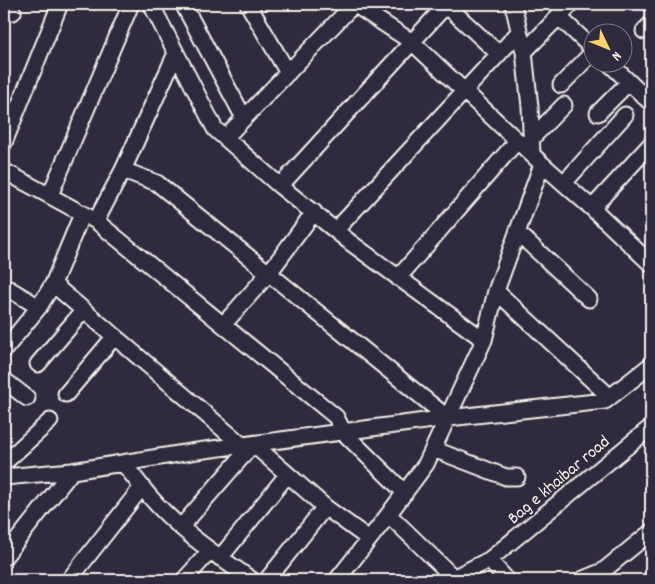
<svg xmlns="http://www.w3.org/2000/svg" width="655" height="584" font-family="Dekko,sans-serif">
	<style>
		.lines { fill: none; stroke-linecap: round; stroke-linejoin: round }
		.minor-casing { stroke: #f4f1e8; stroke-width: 19 }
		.minor { stroke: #2f2a3d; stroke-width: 15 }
		.labels { text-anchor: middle; stroke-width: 4; stroke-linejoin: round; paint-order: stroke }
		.street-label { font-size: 18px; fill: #f4f1e8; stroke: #2f2a3d }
	</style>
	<rect width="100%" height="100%" fill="#2f2a3d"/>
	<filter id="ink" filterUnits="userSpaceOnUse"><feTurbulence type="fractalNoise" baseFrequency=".02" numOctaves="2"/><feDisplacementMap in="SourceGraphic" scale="10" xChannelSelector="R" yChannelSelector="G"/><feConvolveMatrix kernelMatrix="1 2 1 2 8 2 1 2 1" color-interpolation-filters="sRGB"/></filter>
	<g filter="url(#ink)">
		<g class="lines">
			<defs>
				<path id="minor" d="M151,4l64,125 65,57 71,57 133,97
					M183,4l61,114
					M248,4l40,69
					M354,4l58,38 130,122
					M513,4l11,48 6,55 2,47
					M446,5l53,49
					M4,9l9,3
					M558,16l34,32
					M644,31l7,-7
					M524,52l47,-48
					M608,62l43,41
					M561,85l31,-32
					M598,113l31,-31
					M225,138l129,-134
					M531,139l33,-34
					M4,143l56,-139
					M123,170l34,13 291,235 157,-17 46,-36
					M4,171l92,50 240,196 8,16 61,60
					M564,183l61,-68
					M280,186l167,-182
					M50,195l81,-191
					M592,208l59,56
					M96,221l27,-51 53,-117
					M336,230l183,-198
					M517,232l72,67
					M398,278l119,-137
					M53,284l190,162
					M4,286l35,21
					M496,291l114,106
					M223,325l46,-52 45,-61
					M4,350l35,-43 14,-23 29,-70
					M38,364l46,-54
					M4,380l23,18
					M66,394l49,-58
					M433,449l65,25 8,3h11
					M4,463l46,-42
					M123,463l19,24
					M4,477l68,-6 125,-20 251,-33
					M389,515l65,63
					M181,527l72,-83 72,63 44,32
					M4,557l68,-86
					M220,558l67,-83
					M489,560l18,20
					M69,580l73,-93c29,38 71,66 110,93
					M184,580l26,-29
					M267,580l58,-73
					M337,580l45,-57 44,-59 58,-124 12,-49 46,-127 50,44 59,-64
					M449,580l40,-20 162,-133
					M581,580l22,-9 48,-39"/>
			</defs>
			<!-- minor casing -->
			<use href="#minor" class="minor-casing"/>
			<!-- minor -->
			<use href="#minor" class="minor"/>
		</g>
	</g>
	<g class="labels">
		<!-- street labels -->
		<g class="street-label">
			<text transform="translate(558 479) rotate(-40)" y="6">Bag e khaibar road</text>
		</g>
	</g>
	<!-- margin -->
	<rect width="655" height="584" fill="none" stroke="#2f2a3d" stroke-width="20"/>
	<rect x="10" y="10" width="635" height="564" fill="none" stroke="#f4f1e8" stroke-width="2" filter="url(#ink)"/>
	<!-- north arrow -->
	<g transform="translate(608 48) rotate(133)"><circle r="24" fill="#2f2a3d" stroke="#7e7a81"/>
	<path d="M0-4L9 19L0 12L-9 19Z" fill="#ffd166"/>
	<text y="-8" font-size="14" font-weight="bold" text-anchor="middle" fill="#f4f1e8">N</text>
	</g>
</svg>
